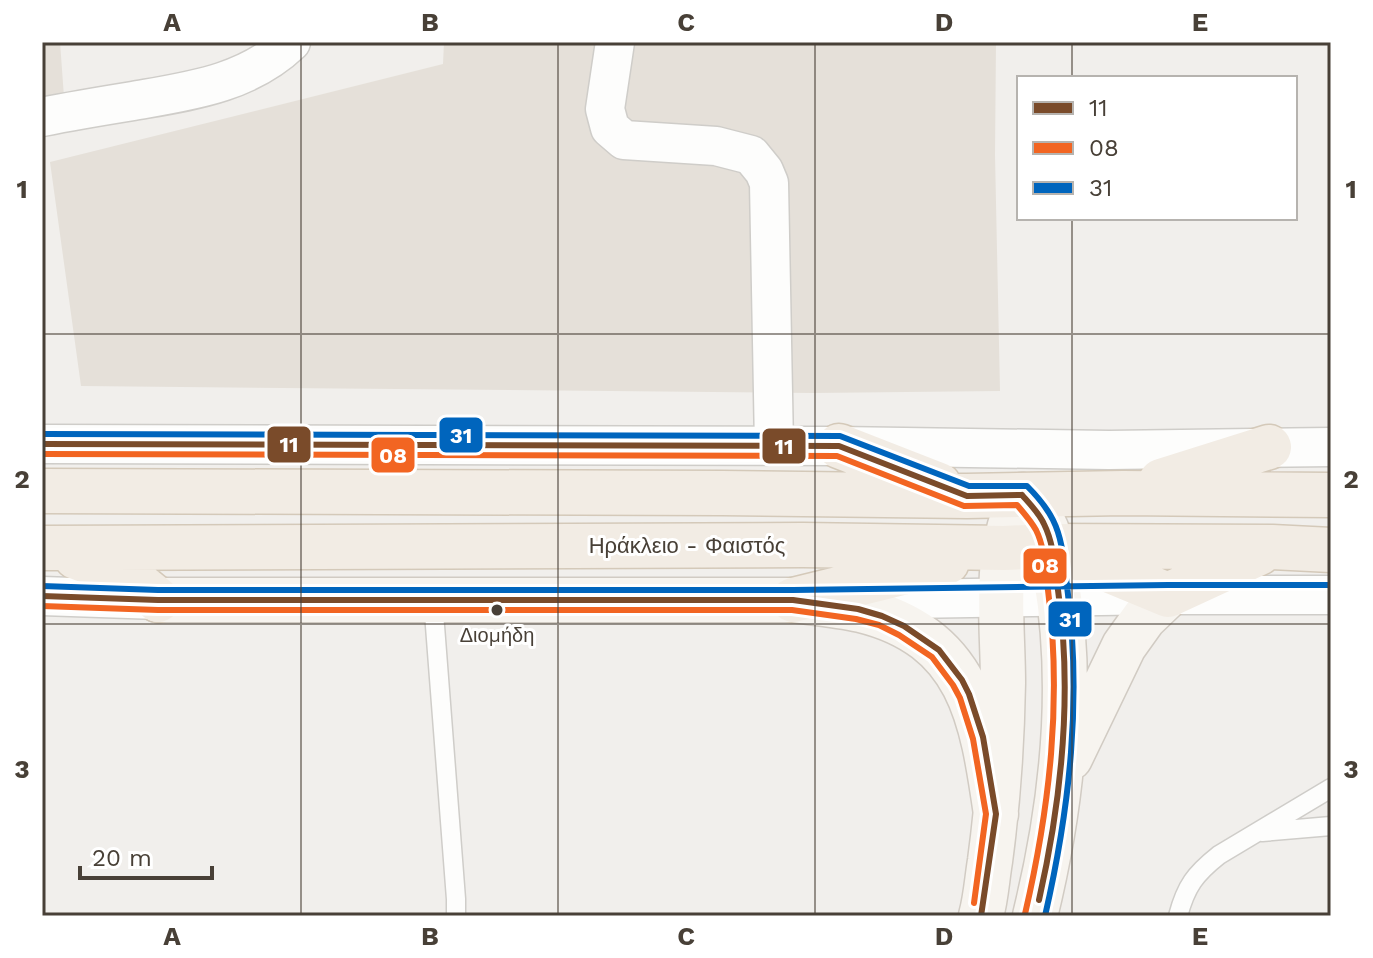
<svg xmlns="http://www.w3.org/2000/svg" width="1373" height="958" font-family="'Work Sans',sans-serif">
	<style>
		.residential { fill: #e5e0d9 }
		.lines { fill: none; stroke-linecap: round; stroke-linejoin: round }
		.service-casing { stroke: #cfcdc9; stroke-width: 21 }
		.minor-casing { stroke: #cfcdc9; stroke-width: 41 }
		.secondary-casing { stroke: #d1cbc3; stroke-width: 47 }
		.primary-casing { stroke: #d4c9b9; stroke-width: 47 }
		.service { stroke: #fdfdfc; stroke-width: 18 }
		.minor { stroke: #fdfdfc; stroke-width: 38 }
		.secondary { stroke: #f7f4ef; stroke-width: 44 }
		.primary { stroke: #f2ece4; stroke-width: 44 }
		.bus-1-casing { stroke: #fff; stroke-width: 12 }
		.bus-2-casing { stroke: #fff; stroke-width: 12 }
		.bus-3-casing { stroke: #fff; stroke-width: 12 }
		.bus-1 { stroke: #7a4b2a; stroke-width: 6 }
		.bus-2 { stroke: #f26522; stroke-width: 6 }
		.bus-3 { stroke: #0065bd; stroke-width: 6 }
		.grid { fill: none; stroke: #484037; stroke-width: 2; stroke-opacity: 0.55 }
		.bus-dot { fill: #484037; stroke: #fff; stroke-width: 3 }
		.labels { text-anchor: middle; stroke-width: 6; stroke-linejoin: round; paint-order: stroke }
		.bus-label { font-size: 20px; fill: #484037; stroke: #fff }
		.street-label { font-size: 22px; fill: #484037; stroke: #fff }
		.line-badge { stroke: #fff; stroke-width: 3 }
		.badge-label { font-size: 22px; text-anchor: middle; font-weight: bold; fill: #fff }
		.neatline { fill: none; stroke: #484037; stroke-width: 3 }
		.grid-label { font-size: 26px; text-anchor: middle; font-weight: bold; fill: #484037 }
	</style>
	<rect width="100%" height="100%" fill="#f1efec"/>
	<!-- residential -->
	<path class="residential" d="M42,42h18l4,55 -22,5z
		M444,42h552l-1,113 5,236 -187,2 -732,-7 -31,-224 393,-98z"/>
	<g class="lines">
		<defs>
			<path id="service" d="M433,600l23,299v17
				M1262,832l69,-6
				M1178,916c8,-30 17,-42 41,-61l112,-67"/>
			<path id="minor" d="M615,42l-10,67 5,19 14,12 92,6 35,9 13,16 5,12 5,263
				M42,117c30,-6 60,-11 91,-16 57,-10 114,-17 158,-59
				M42,444l797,2 270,4 222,-3
				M42,596l116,4
				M844,600l324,-5h163"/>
			<path id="secondary" d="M158,600h635c23,3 46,5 68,10 109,27 121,107 135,204
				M1070,758l54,-112 20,-28 24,-23
				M981,916c5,-18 6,-37 9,-55 8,-59 12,-118 13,-178 0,-62 -11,-130 19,-188 6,8 14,16 19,24 11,16 12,40 15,59 19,112 6,228 -21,338"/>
			<path id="primary" d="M839,446l100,39
				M1161,481l108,-34
				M42,491l680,2 245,3 156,-3 208,2
				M42,548l761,-3 201,3 46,-2 222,1 59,3
				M1069,554l99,41 91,-42
				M76,557l55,21 27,22
				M793,600l154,-38"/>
		</defs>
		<!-- service casing -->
		<use href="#service" class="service-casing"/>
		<!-- minor casing -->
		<use href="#minor" class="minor-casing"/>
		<!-- secondary casing -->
		<use href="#secondary" class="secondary-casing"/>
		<!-- primary casing -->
		<use href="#primary" class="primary-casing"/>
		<!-- service -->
		<use href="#service" class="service"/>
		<!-- minor -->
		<use href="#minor" class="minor"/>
		<!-- secondary -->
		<use href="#secondary" class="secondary"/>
		<!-- primary -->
		<use href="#primary" class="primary"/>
		<defs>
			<path id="bus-1" d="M42,444l797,2 128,50 55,-1
				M1022,495c8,9 17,18 22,29 10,20 11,45 14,66 15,104 4,208 -19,310
				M42,596l116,4h635l65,9 24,7 22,10 35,24 23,30 7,14 14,43 13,77 -15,102"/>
			<path id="bus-2" d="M42,454l795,2 127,50 53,-1c7,8 14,16 19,25 9,18 9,40 12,60 14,110 2,216 -23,324
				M42,606l116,4h634l64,9 23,6 20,10 33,22 21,28 7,13 13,41 13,75 -12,89"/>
			<path id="bus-3" d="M42,434l798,2 129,50h58c10,10 20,22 26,34 10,20 11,44 14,66 15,112 3,221 -22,330
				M42,586l116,4h635l375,-5h163"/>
		</defs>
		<!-- bus-1 casing -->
		<use href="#bus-1" class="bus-1-casing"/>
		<!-- bus-2 casing -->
		<use href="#bus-2" class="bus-2-casing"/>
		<!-- bus-3 casing -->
		<use href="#bus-3" class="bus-3-casing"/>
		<!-- bus-1 -->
		<use href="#bus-1" class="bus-1"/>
		<!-- bus-2 -->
		<use href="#bus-2" class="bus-2"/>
		<!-- bus-3 -->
		<use href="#bus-3" class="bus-3"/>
	</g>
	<!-- grid -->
	<path class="grid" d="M301,42v874M558,42v874M815,42v874M1072,42v36M1072,218v698M42,334h1289M42,624h1289"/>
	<!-- markers -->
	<circle class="bus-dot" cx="497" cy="610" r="7"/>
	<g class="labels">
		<!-- bus labels -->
		<g class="bus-label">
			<text x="497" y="642">Διομήδη</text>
		</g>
		<!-- street labels -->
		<g class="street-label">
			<text x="687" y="553">Ηράκλειο - Φαιστός</text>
		</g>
	</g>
	<g class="line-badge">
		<rect x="438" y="416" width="46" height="38" rx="8" fill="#0065bd"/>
		<rect x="266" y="425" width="46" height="39" rx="8" fill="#7a4b2a"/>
		<rect x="761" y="427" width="46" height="38" rx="8" fill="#7a4b2a"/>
		<rect x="370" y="436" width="46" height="38" rx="8" fill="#f26522"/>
		<rect x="1022" y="547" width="46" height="38" rx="8" fill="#f26522"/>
		<rect x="1047" y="600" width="46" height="38" rx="8" fill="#0065bd"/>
	</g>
	<g class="badge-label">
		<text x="461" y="443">31</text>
		<text x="289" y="452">11</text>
		<text x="784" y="454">11</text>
		<text x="393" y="463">08</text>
		<text x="1045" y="573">08</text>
		<text x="1070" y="627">31</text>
	</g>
	<!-- border -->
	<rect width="1373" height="958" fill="none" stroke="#ffffff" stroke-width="88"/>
	<!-- legend -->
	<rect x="1017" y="76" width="280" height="144" fill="#ffffff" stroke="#b6b3af" stroke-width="2"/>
	<rect x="1033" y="102" width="40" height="12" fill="#7a4b2a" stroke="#b6b3af" stroke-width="2"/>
	<text x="1089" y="116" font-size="24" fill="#484037">11</text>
	<rect x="1033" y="142" width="40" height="12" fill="#f26522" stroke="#b6b3af" stroke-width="2"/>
	<text x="1089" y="156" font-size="24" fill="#484037">08</text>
	<rect x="1033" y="182" width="40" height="12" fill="#0065bd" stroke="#b6b3af" stroke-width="2"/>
	<text x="1089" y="196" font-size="24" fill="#484037">31</text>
	<!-- scale -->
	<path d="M80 866v12h132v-12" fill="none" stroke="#484037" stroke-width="4"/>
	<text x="92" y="866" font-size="24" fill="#484037" stroke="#ffffff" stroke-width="6" paint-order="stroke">20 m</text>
	<rect x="44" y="44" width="1285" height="870" class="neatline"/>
	<g class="grid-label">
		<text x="172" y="31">A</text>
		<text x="430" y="31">B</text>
		<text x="686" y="31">C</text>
		<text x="944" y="31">D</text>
		<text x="1200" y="31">E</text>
		<text x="22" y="198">1</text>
		<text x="1351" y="198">1</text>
		<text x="22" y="488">2</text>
		<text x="1351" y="488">2</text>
		<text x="22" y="778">3</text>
		<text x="1351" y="778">3</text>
		<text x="172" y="945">A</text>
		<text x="430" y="945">B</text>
		<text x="686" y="945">C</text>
		<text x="944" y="945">D</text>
		<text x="1200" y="945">E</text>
	</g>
</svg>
